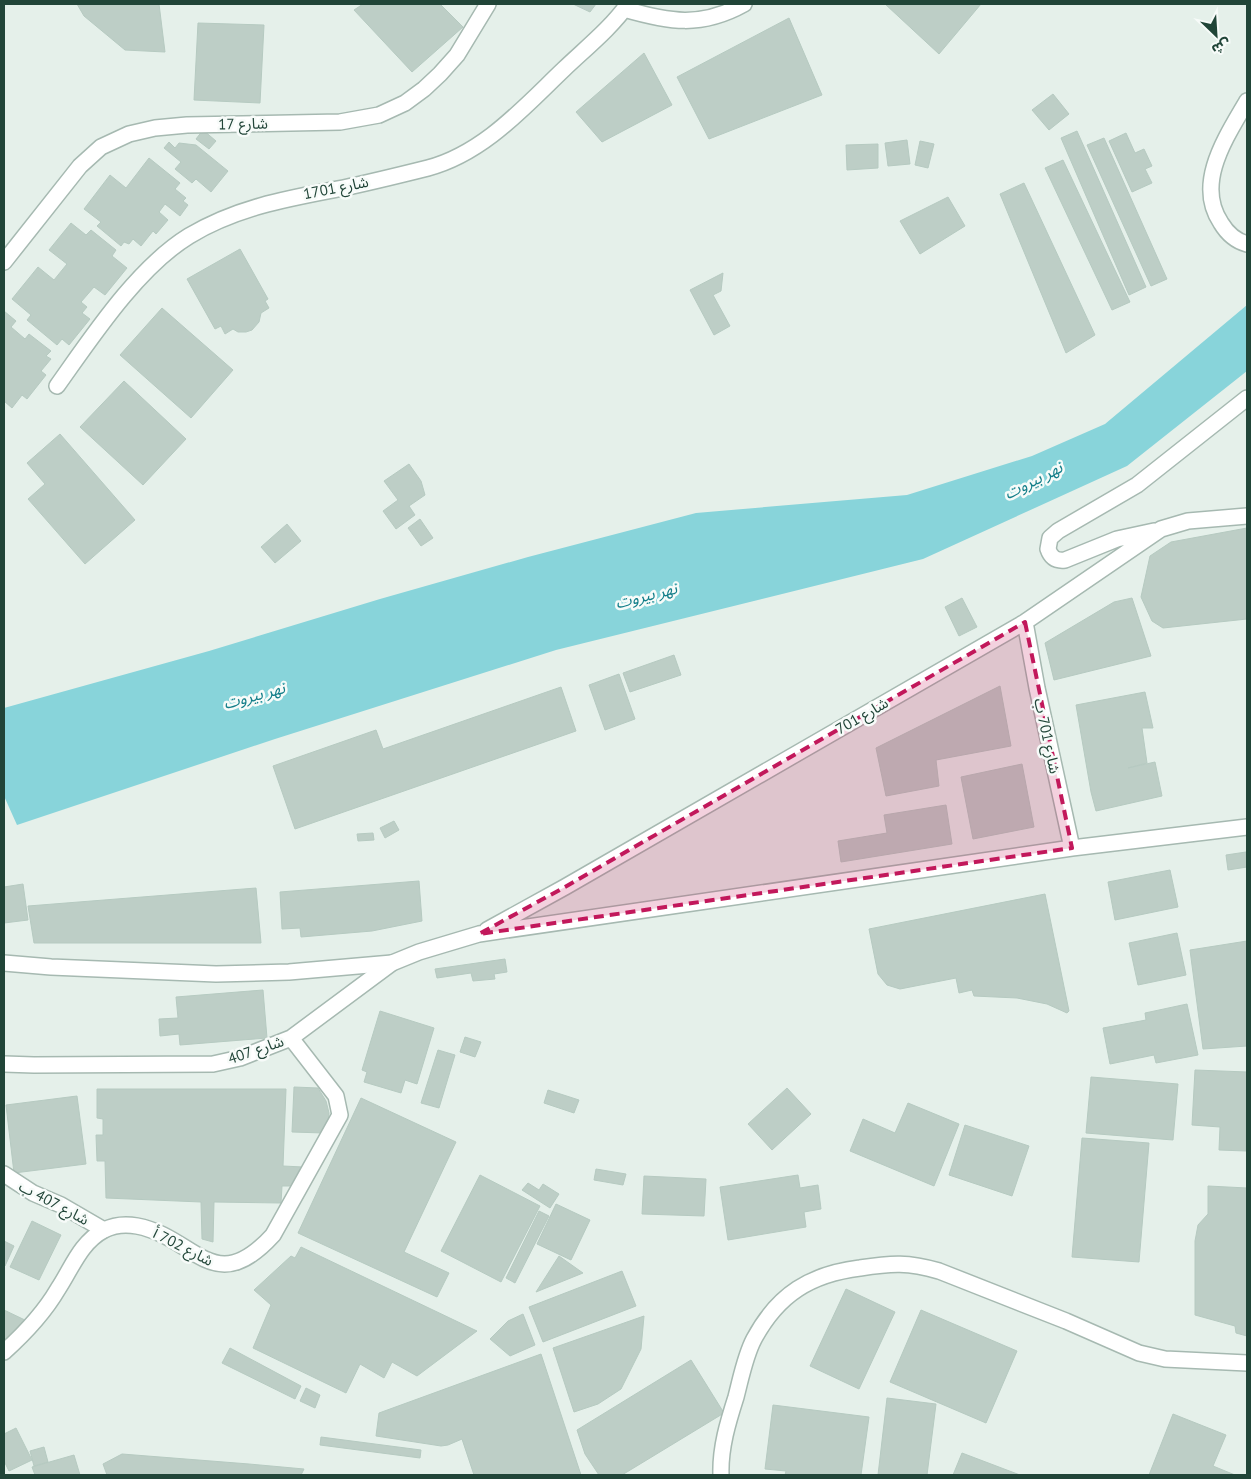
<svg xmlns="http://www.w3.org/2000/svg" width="1251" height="1479" font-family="'PT Sans','Noto Sans Arabic',sans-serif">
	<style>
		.water { fill: #88d4da }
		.building { fill: #bdcec6; stroke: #b6cac1 }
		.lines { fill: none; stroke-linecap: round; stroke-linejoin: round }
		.minor-casing { stroke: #a6b9b1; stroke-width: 18 }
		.tertiary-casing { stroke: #a6b9b1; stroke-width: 18 }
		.minor { stroke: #fff; stroke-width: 15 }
		.tertiary { stroke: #fff; stroke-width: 15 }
		.marked { fill: #c2185b; fill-opacity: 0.2; stroke: #c2185b; stroke-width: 4; stroke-dasharray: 10 6; stroke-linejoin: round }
		.labels { text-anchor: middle; stroke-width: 5; stroke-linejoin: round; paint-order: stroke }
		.street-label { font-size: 15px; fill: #214538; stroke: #f7fbf9 }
		.water-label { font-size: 16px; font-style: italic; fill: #137e89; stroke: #f7fbf9 }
	</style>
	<rect width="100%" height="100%" fill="#e5f0ea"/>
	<!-- water -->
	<path class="water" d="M1247,305v66l-120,95 -204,93 -367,91 -281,89 -258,86 -13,-29v-88l205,-57 171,-52 148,-42 168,-44 211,-18 125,-39 73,-32z"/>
	<!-- building -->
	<path class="building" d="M77,4h82l6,48 -40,-2 -41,-34z
		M363,4h77l23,23 -51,45 -58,-62z
		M573,4h23l-6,8z
		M885,4h96l-42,50z
		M789,18l33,77 -113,44 -32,-62z
		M198,23l66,2 -4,78 -66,-3z
		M644,53l28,52 -70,37 -26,-30z
		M1053,94l16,20 -20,16 -17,-20z
		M203,130l13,11 -7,8 -13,-10z
		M1077,131l69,156 -17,8 -68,-157z
		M1126,133l9,20 9,-4 8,17 -7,3 7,14 -20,9 -23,-51z
		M1104,138l63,141 -16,7 -64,-141z
		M907,140l3,24 -22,2 -3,-23z
		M920,141l14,3 -6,24 -13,-3z
		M169,142l6,6 4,-5 17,2 32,26 -17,21 -15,-13 -4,4 -17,-14 6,-7 -17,-14z
		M878,144v24l-31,2 -1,-25z
		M149,158l31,25 -5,6 11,9 -3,3 5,4 -8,11 -15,-12 -6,8 9,8 -12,14 -3,-3 -12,15 -8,-7 -4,5 -5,-2 -3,4 -24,-20 4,-4 -17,-13 26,-34 16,13z
		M1063,160l67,142 -18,8 -67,-142z
		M1024,183l71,152 -29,18 -66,-159z
		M948,197l17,29 -45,28 -20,-33z
		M71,223l15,12 5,-5 25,20 -4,6 15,12 -22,27 -11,-8 -13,15 6,5 -5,6 8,6 -21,26 -7,-6 -5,6 -30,-25 4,-5 -19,-16 26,-32 16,13 13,-16 -18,-14z
		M240,249l28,50 -3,2 4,7 -8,5 -2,9 -7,8 -6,2h-8l-5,-3 -8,5 -4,-8 -6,3 -28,-50z
		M723,273l-2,18 -8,4 17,31 -16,9 -24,-45z
		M162,308l71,62 -42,48 -71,-63z
		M4,311l12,10 -5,6 14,12 4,-5 22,17 -5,5 5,3 -10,12 5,4 -19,24 -5,-4 -10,13 -8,-7z
		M124,381l62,58 -43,46 -63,-58z
		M60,434l75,86 -50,44 -57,-65 17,-15 -18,-21z
		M409,464l12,17 4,14 -16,11 6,9 -19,14 -13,-18 15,-11 -14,-19z
		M420,519l13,19 -12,8 -13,-18z
		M287,524l14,17 -26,22 -14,-16z
		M1247,528v91l-84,9 -11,-7 -11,-24 9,-41 21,-14z
		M962,598l15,29 -18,9 -14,-29z
		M1132,598l19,58 -97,24 -9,-37 69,-41z
		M674,655l7,20 -51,17 -7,-19z
		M619,674l16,45 -30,11 -16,-45z
		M1000,686l11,60 -75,14 3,26 -53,10 -10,-48z
		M561,687l15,44 -281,98 -22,-63 103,-36 7,19z
		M1145,692l8,36h-11l5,35 -19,5 27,-6 7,34 -66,15 -5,-19 -15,-87z
		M1022,764l12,63 -61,12 -12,-62z
		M946,805l6,39 -111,18 -3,-21 49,-8 -3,-18z
		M394,821l5,9 -14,8 -5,-10z
		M373,833l1,7 -16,1 -1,-7z
		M1246,852l1,15 -19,3 -2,-15z
		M1170,870l8,37 -63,13 -7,-38z
		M419,881l3,40 -50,10 -71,6 -1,-9 -18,1 -2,-37z
		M23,884l5,36 -24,3v-36z
		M256,888l5,55h-227l-6,-37z
		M1045,894l24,117 -2,2 -20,-9 -30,-6 -43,-2 -2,-6 -13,3 -3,-15 -56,11 -13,-4 -9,-11 -9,-45z
		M1177,933l9,42 -48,10 -9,-42z
		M1247,941v105l-44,3 -13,-99z
		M505,959l2,13 -13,2 1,5 -22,2 -2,-8 -34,5 -2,-9z
		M263,990l4,48 -87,7 -1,-11 -19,2 -1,-17 19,-1 -2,-21z
		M1187,1004l11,51 -42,8 -2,-8 -44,9 -7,-36 43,-8 -1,-7z
		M380,1011l54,17 -17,56 -12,-4 -4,13 -37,-11 3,-10 -5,-2z
		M465,1037l16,5 -6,15 -15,-5z
		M438,1050l17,5 -16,53 -18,-5z
		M1195,1070l52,2 -1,79 -27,-1 1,-23 -28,-2z
		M1091,1077l87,7 -5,56 -87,-7z
		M294,1087l24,1 8,13 3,12 -1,11 -4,9 -32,-1z
		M787,1088l24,26 -39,36 -24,-26z
		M97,1089h189l-3,77 20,1 -8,19h-13l-1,17 -67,-1 -1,40 -11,-3 -1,-37 -95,-4 -1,-37h-8l-1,-26h7v-16l-6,-1z
		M548,1090l31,10 -5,13 -30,-10z
		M77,1096l9,68 -72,9 -8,-68z
		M361,1098l95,44 -52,110 45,21 -12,24 -139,-64z
		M908,1103l51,21 -25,62 -84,-35 13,-32 32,14z
		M965,1125l64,21 -17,50 -63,-21z
		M1082,1138l67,5 -10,119 -67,-5z
		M596,1169l30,5 -3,11 -29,-5z
		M480,1175l60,31 -39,76 -60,-31z
		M798,1175l2,13 18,-3 3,24 -17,3 2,15 -78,13 -8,-53z
		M644,1176l62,3 -2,37 -62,-2z
		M528,1183l11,7 4,-6 16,10 -9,14 -28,-18z
		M1208,1186l39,2v148l-11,-3 -1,-7 -40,-11v-74l3,-16 10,-11z
		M556,1204l34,16 -19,40 -34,-16z
		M539,1211l10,5 -34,67 -9,-5z
		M32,1221l29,14 -22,45 -29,-13z
		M4,1241l10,5 -9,20 -1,-1z
		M301,1247l176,84 -60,45 -25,-14 -8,16 -24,-14 -14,29 -93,-45 18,-43 -17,-15 37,-34 4,2z
		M559,1256l24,17 -47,19z
		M622,1271l14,35 -93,36 -14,-35z
		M846,1289l49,23 -36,77 -49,-23z
		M4,1310l23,11 -23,20z
		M921,1310l96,41 -31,72 -96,-41z
		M523,1314l12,31 -25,11 -20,-17 18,-18z
		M644,1316l-3,33 -20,40 -23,15 -24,8 -21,-64z
		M230,1348l71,38 -6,13 -73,-36z
		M541,1354l40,121h-107l-12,-36 -14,6 -7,1 -65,-10 3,-23z
		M691,1360l33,53 -102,62h-23l-14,-21 -8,-24z
		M306,1388l14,7 -5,13 -15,-7z
		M887,1398l49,6 -9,71h-49z
		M773,1405l96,12 -8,58h-76l1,-4 -21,-2z
		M1173,1414l53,21 -13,31 22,9h-86z
		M16,1428l16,32 -23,11 -5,-10v-27z
		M321,1437l100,13 -1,8 -100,-13z
		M44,1447l4,15 -14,4 -4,-15z
		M962,1453l58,22h-67z
		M122,1454l127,10 55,5 -3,6h-194l-4,-11z
		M74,1455l6,20h-45l-3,-8z"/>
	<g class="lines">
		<defs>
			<path id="minor" d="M624,9c45,13 77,19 120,-5
				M4,262l76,-96 21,-19 28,-13 26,-6 32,-3 153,-3 39,-7 26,-12 19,-14 16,-15 17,-19 31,-51
				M57,386c35,-49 80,-118 132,-150 48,-29 101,-38 154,-48 29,-6 57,-13 85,-20 56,-15 96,-61 136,-99 22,-21 47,-41 64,-65
				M4,963l47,4 165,7 73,-2 103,-9
				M4,1174l29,19 28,12 43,25
				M721,1475c-1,-27 7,-53 15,-78 5,-19 9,-41 18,-58 24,-45 57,-65 106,-71 32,-5 48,-6 79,3l127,50 73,32 26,6 82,4"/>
			<path id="tertiary" d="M1247,101c-20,35 -53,82 -26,122 6,10 15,18 26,21
				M1154,531l-37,8 -52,21c-9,1 -14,-2 -17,-11l2,-11 8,-7 79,-46 110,-87
				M1025,622l12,66 35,160
				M487,930l78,-43 460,-265 136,-93 27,-8 59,-5
				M4,1064l30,1 179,-1 27,-6 51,-20 101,-75 27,-11 60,-18 593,-86 175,-21
				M4,1352c20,-18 40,-39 54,-63 14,-21 22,-46 46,-59 10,-5 22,-6 33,-4 58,11 77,74 136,9l67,-120 -4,-19 -45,-58"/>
		</defs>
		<!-- minor casing -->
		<use href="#minor" class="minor-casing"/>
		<!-- tertiary casing -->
		<use href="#tertiary" class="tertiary-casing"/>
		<!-- minor -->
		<use href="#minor" class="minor"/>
		<!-- tertiary -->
		<use href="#tertiary" class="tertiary"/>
	</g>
	<!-- marked area -->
	<path class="marked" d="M1025,622l47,226 -593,86 86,-47z"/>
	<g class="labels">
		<!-- street labels -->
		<g class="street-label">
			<text transform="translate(243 124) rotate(-1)" y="5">شارع 17</text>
			<text transform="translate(336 188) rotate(-11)" y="5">شارع 1701</text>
			<text transform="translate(862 716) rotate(-30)" y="5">شارع 701</text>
			<text transform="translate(1047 736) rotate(78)" y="5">شارع 701 ب</text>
			<text transform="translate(256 1050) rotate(-19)" y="5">شارع 407</text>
			<text transform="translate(54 1203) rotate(28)" y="5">شارع 407 ب</text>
			<text transform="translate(183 1247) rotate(27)" y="5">شارع 702 أ</text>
		</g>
		<!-- water labels -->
		<g class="water-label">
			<text transform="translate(1033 480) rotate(-27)" y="6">نهر بيروت</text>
			<text transform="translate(646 595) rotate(-14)" y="6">نهر بيروت</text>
			<text transform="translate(254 695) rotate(-15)" y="6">نهر بيروت</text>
		</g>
	</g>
	<!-- border -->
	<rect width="1251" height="1479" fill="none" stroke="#214538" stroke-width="10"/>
	<!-- north arrow -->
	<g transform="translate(1216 35) rotate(155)" stroke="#f7fbf9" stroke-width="4" paint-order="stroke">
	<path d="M0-4L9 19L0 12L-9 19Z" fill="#214538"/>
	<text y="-8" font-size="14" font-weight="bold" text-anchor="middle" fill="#214538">ش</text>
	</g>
</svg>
